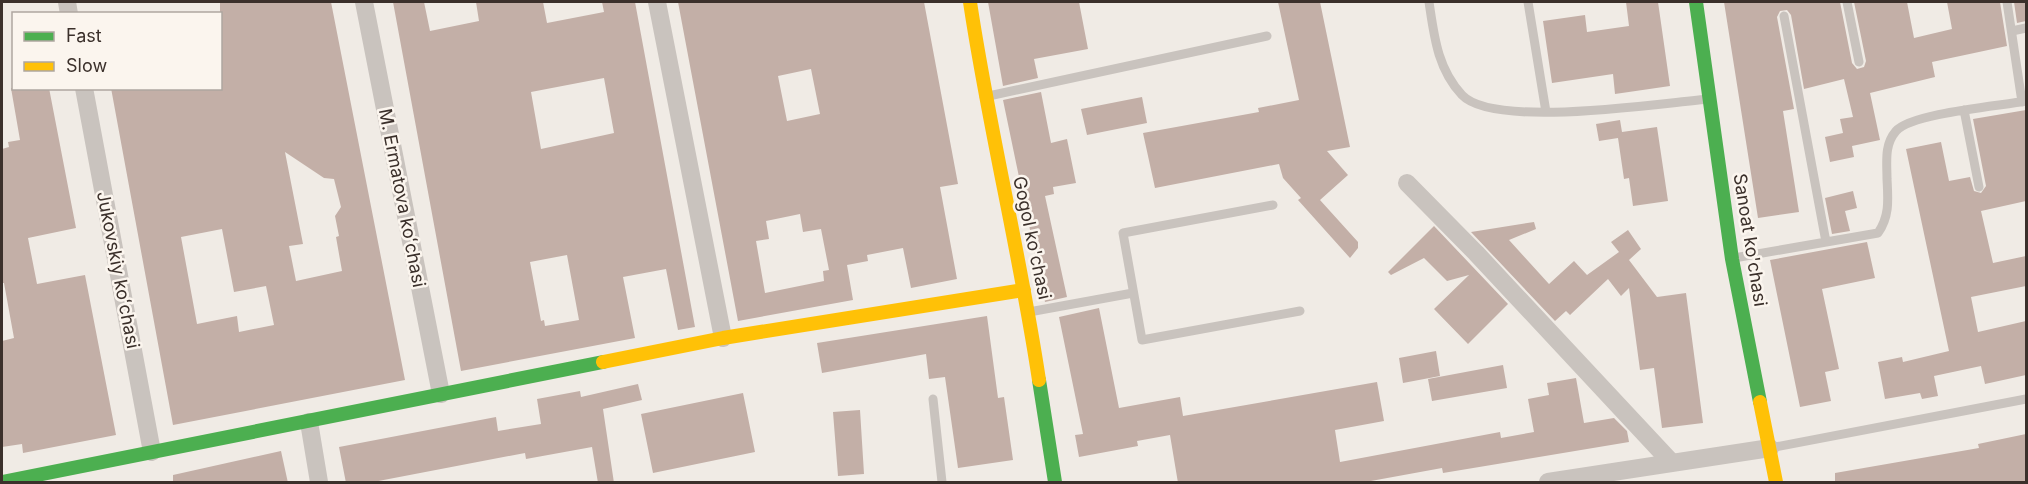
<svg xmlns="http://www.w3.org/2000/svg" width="2028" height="484" font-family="Inter,sans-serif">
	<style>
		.building { fill: #c3afa7; fill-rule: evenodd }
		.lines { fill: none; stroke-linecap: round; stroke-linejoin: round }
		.lane { stroke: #c9c3be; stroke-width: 9 }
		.street { stroke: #c9c3be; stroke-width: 18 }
		.fast { stroke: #4caf50; stroke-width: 14 }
		.slow { stroke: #ffc107; stroke-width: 14 }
		.labels { text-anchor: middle; stroke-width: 5; stroke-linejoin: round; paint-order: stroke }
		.street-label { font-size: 18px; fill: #3b302b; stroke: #fbf5ee }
	</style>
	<rect width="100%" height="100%" fill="#f0ebe5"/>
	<!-- building -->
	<path class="building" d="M220,2h111l74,378 -232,45 -62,-337h109zM285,152l39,26 10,1 7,28 -6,9 4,20 -3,1 6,34 -46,10 -7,-35 14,-2zM222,229l12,63 32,-6 8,39 -35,7 -2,-16 -40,8 -16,-87z
		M393,2h31l6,29 49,-10 -3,-19h67l4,21 57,-11 -2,-10h33l60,325 -17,3 -12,-61 -43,8 12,61 -174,33zM604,78l10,55 -73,16 -10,-57zM567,255l12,65 -34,6 -1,-6 -3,1 -11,-59z
		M678,2h246l34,182 -18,3 17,92 -46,9 -8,-40 -36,7 1,6 -21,4 6,35 -115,21zM811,69l9,45 -33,7 -9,-45zM800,214l3,18 18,-3 8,41 -6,1 1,10 -59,12 -9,-52 13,-2 -3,-18z
		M988,2h91l9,47 -54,10 4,19 -35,8z
		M1278,2h42l30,145 -23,4 21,24 -28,25 38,42v6l-8,10 -52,-58 3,-2 -18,-20 -4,-14 -124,24 -12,-55 116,-21 -1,-4 41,-8z
		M1626,2h32l12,84 -55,8 -2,-20 -61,9 -9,-62 42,-6 2,17 42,-6z
		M1724,2h116l12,61 5,6 7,-2 2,-6 -12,-59h53l7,36 38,-9 -5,-27h53l7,44 -75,16 3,15 -65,16 10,47 -28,6 2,11 -24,5 -5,-25 18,-4 -3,-14 13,-2 -9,-38 -40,10 -13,-74 -4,-5 -7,1 -3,6 17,92 -11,2 16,101 -41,6z
		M2014,2h12v19l-9,2z
		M11,88h38l27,140 -48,10 9,46 48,-9 31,160 -93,18 -1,-9 -20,3v-106l12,-3 -10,-55h-2v-134l7,-2 -1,-5 12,-2z
		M1041,92l10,51 16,-4 9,44 -23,4 1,7 -9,2 22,101 -22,5 -42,-202z
		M1142,97l5,26 -60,12 -6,-26z
		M2026,110v91l-45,10 12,52 33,-7v30l-55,11 7,35 48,-11v54l-41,9 -4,-18 -47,10 4,20 -16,3 -2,-6 -35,6 -7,-37 24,-5 1,5 46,-11 -43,-202 35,-7 8,39 21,-4 4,14 7,2 5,-7 -13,-67z
		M1620,120l2,12 35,-5 11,74 -35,5 -4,-28 -5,1 -6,-41 -19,3 -3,-17z
		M1853,191l4,17 -12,3 5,20 -18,3 -7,-36z
		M1534,222l2,7 -27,11 40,44 25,-23 13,14 32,-23 -8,-10 17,-12 13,19 -12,11 28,37 29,-4 17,130 -41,5 -8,-60 -14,2 -11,-82 -8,8 -13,-17 -38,36 -4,-4 -11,10 -84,-89z
		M1434,226l74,78 -40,40 -34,-35 35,-34 -22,6 -23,-23 -33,17 -3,-3z
		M1867,242l8,36 -53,11 17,80 -14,3 6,29 -31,6 -30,-147z
		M1099,308l20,100 61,-11 3,19 194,-34 7,39 -49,9 5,32 160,-30 1,6 33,-6 -6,-33 21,-4 -2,-12 29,-5 8,45 30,-5 13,13 2,11 -186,31 -1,-5 -82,15h-182l-8,-48 -33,6 1,5 -59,11 -4,-22 8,-1 -24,-117z
		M987,316l11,82 6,-1 9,63 -55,8 -13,-91 -16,2 -3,-25 -104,19 -5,-30z
		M1436,351l4,25 -37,7 -4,-25z
		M1503,365l4,23 -75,13 -4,-22z
		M638,384l4,16 -39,9 11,74h-16l-6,-36 -66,12 -1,-6 -157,30h-22l-7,-36 157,-30 2,14 43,-7 -4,-25 43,-8 1,6z
		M743,393l12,59 -102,21 -12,-59z
		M860,410l4,64 -26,2 -5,-64z
		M2026,434v49h-191v-10l144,-25 -1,-4z
		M281,451l7,32h-115v-8z"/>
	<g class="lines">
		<!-- lane -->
		<path class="lane" d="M1429,2c5,33 8,66 33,93 32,34 198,8 247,4
			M1528,2l18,110
			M1847,2l12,60
			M2007,2l15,100
			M1784,16l42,226
			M2012,31l14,-3
			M984,97l283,-61
			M1964,110l15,77
			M1273,205l-150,28 19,107 158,-29
			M1734,258l144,-25c12,-17 10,-34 9,-54 0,-17 -3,-34 9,-48 16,-18 104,-25 130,-30
			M1029,312l104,-19
			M933,399l9,83
			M1770,448l256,-49"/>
		<!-- street -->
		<path class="street" d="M67,2l2,12
			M364,2l77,392
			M657,2l66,336
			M84,88l68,364
			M1407,183l69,70 196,210
			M309,422l10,60
			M1548,482l222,-34"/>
		<!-- fast -->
		<path class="fast" d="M1696,2l36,257 28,143
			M1039,380l16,102
			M2,482l601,-120"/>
		<!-- slow -->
		<path class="slow" d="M970,2c19,127 50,251 69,378
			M603,362l120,-24 301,-48
			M1760,402l16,80"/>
	</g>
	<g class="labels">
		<!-- street labels -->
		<g class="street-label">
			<text transform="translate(402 198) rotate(79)" y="6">M. Ermatova koʻchasi</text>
			<text transform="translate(1032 238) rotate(78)" y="6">Gogol ko'chasi</text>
			<text transform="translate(1750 240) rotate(81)" y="6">Sanoat ko'chasi</text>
			<text transform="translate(118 270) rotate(79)" y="6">Jukovskiy koʻchasi</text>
		</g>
	</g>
	<!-- border -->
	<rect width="2028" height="484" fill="none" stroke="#3b302b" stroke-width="6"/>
	<!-- legend -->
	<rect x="12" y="12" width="210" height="78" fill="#fbf5ee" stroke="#aea6a0" stroke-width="1.5"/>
	<rect x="24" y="32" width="30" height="9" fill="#4caf50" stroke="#aea6a0" stroke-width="1.5"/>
	<text x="66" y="42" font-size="18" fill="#3b302b">Fast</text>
	<rect x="24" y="62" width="30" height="9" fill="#ffc107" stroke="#aea6a0" stroke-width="1.5"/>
	<text x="66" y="72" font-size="18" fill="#3b302b">Slow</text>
</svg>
